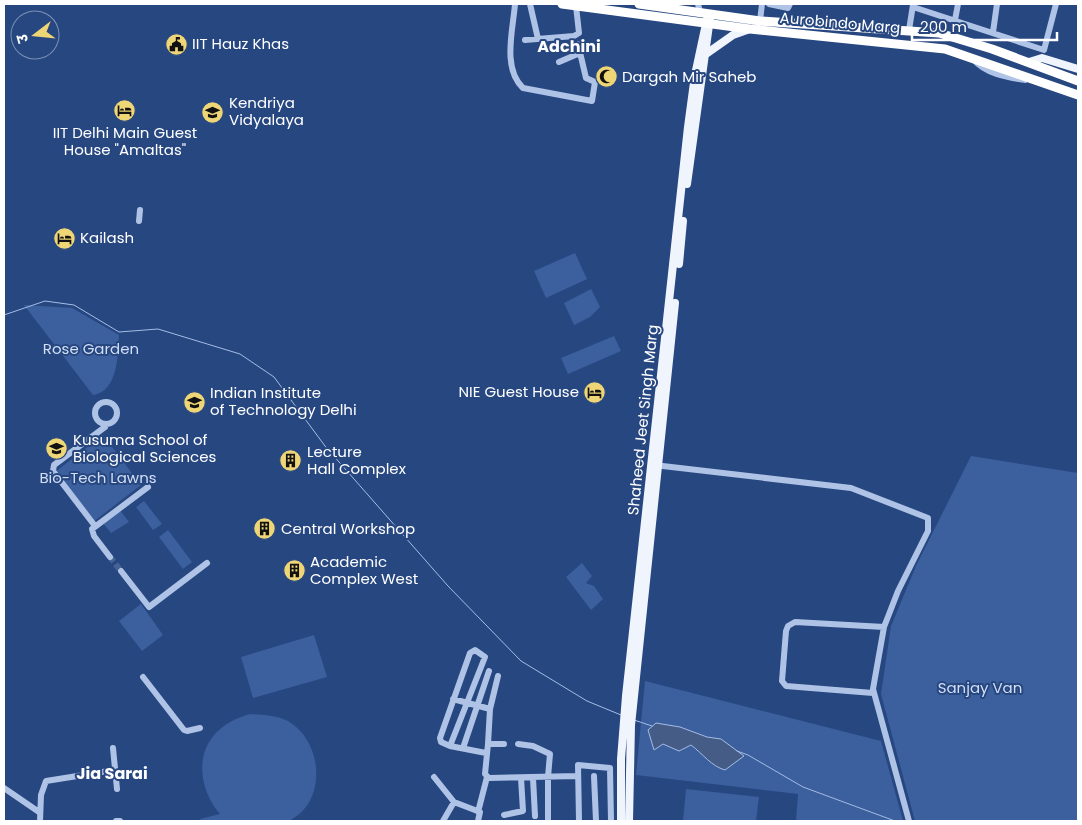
<svg xmlns="http://www.w3.org/2000/svg" width="1082" height="825" font-family="Poppins,'Noto Sans Devanagari',sans-serif">
	<style>
		.green { fill: #3c5f9e }
		.water { fill: #455c86; stroke: #a4bde6 }
		.lines { fill: none; stroke-linecap: round; stroke-linejoin: round }
		.stream { stroke: #a4bde6; stroke-width: 1 }
		.minor-tunnel { stroke: #476394; stroke-width: 6; stroke-dasharray: 6 3; stroke-linecap: butt }
		.minor { stroke: #afc3e6; stroke-width: 6 }
		.major { stroke: #f0f4fd; stroke-width: 8 }
		.highway { stroke: #fff; stroke-width: 9 }
		.labels { text-anchor: middle; stroke-width: 4; stroke-linejoin: round; paint-order: stroke }
		.street-label { font-size: 15px; fill: #fff; stroke: #274781 }
		.poi-label { font-size: 15px; fill: #fff; stroke: #274781; text-anchor: start }
		.park-label { font-size: 15px; fill: #d2dff5; stroke: #274781 }
		.neighbourhood-label { font-size: 16px; font-weight: bold; fill: #fff; stroke: #274781 }
	</style>
	<rect width="100%" height="100%" fill="#274781"/>
	<!-- green -->
	<path class="green" d="M575,253l12,26 -41,19 -12,-27z
		M591,289l9,18 -10,10 -16,8 -10,-22z
		M24,305l48,3 47,27c-1,19 -1,57 -26,60z
		M614,336l7,15 -53,23 -7,-16z
		M103,435l38,50 -48,37 -38,-50z
		M971,456l107,17v348h-163l-34,-127 10,-68 25,-60z
		M144,501l18,23 -9,6 -17,-23z
		M119,509l10,13 -18,11 -9,-11z
		M168,530l24,32 -9,7 -24,-32z
		M582,563l10,13 -6,7 8,3 9,13 -12,11 -25,-33z
		M141,604l22,31 -21,16 -23,-30z
		M314,635l13,42 -74,21 -12,-41z
		M645,681l236,60 22,80h-107l2,-27 -162,-19z
		M250,714c13,1 26,1 38,7 35,20 40,81 1,100h-88l-1,-2 20,-5c-25,-29 -26,-73 12,-93 5,-3 12,-5 18,-7z
		M686,789l73,8 -3,24h-73z"/>
	<!-- water -->
	<path class="water" d="M656,723l24,4 27,10 14,2 23,17 -19,14c-14,-4 -22,-16 -34,-25l-12,6 -16,-7 -9,6 -6,-20z"/>
	<g class="lines">
		<!-- stream -->
		<path class="stream" d="M4,315l41,-14 29,4 45,27 39,-3 82,25 34,23 51,69 123,140 73,75 66,40 34,14
			M634,720l18,6
			M737,751l11,4 55,32 92,34"/>
		<!-- minor-tunnel -->
		<path class="minor-tunnel" d="M110,557l11,14"/>
		<!-- minor -->
		<path class="minor" d="M515,4c-2,26 -13,64 8,84l69,13 3,-19 -9,-4 -8,-34
			M530,4l8,35
			M698,4l2,8
			M769,4l19,4 2,-4
			M913,7l131,43 12,-46
			M955,20l3,-16
			M760,21l2,-17
			M909,30l4,-25
			M993,32l4,-28
			M525,40l49,-4 5,-3 -3,-27
			M973,59c13,15 33,18 52,21
			M559,62l21,-9
			M139,221l1,-11
			M95 413a11 11 0 1 1 22 0a11 11 0 1 1-22 0Z
			M654,465l197,23 77,30v13l-30,60 -14,36 -11,62 36,132
			M95,526l-42,-55 1,-6 51,-38
			M110,557l-16,-21 -2,-7 56,-42
			M121,571l28,36 58,-44
			M143,677l41,53 3,1 13,-3
			M873,693l-87,-7 -4,-5 4,-50 2,-5 7,-4 89,5
			M453,699l37,10
			M488,744l2,-35 8,-33
			M504,744h-16l-3,30 4,4 88,-2
			M518,744l15,2 17,8 -2,23v44
			M450,746l35,-89 -10,-7 -5,3 -30,85 1,4 9,4 36,7
			M113,748l4,41
			M463,748l26,-77
			M594,776l2,45
			M434,777l20,25
			M533,778l2,38
			M4,788l35,24
			M478,812l9,-35
			M504,815l19,-4 -2,-33
			M40,821l1,-26 5,-14 69,-11
			M116,821h4
			M443,821l11,-19 26,10 -2,9
			M579,821l-1,-56 32,3 1,53"/>
		<!-- major -->
		<path class="major" d="M706,54l27,-19 17,-6
			M1029,62l13,-4 36,11
			M687,184l23,-166
			M679,264l4,-43
			M621,821v-62l5,-63 62,-569 7,-52 12,-56
			M629,821l2,-96 44,-422"/>
		<!-- highway -->
		<path class="highway" d="M562,4l188,25 195,20 133,46
			M639,4l121,17 179,12 53,16 86,32"/>
	</g>
	<!-- icons -->
	<defs>
		<symbol id="civic-disc" viewBox="-11 -11 22 22"><circle r="9.5" fill="#eed575" stroke="#274781"/><path d="M-.6-6.5H3V-4.5H.6V-3L4-1V1h2V6H-6V1h2V-1L-.6-3ZM-1.2 2.5V6h2.4V2.5Z" fill="#111"/></symbol>
		<symbol id="mosque-disc" viewBox="-11 -11 22 22"><circle r="9.5" fill="#eed575" stroke="#274781"/><path d="M3.5-4.9A6 6 0 1 0 3.5 4.9A5 5 0 1 1 3.5-4.9Z" fill="#111"/></symbol>
		<symbol id="hotel-disc" viewBox="-11 -11 22 22"><circle r="9.5" fill="#eed575" stroke="#274781"/><path d="M-6-4.5h1.5V1H6V5H4.5V3h-9V5H-6ZM-4 0a1.8 1.8 0 1 1 3.6 0ZM.5 0V-2.5h3Q6-2.5 6 0Z" fill="#111"/></symbol>
		<symbol id="school-disc" viewBox="-11 -11 22 22"><circle r="9.5" fill="#eed575" stroke="#274781"/><path d="M0-5L7-2L0 1L-7-2ZM-4 1L0 2.5L4 1V4Q0 6-4 4Z" fill="#111"/></symbol>
		<symbol id="university-disc" viewBox="-11 -11 22 22"><circle r="9.5" fill="#eed575" stroke="#274781"/><path d="M0-5L7-2L0 1L-7-2ZM-4 1L0 2.5L4 1V4Q0 6-4 4Z" fill="#111"/></symbol>
		<symbol id="building-disc" viewBox="-11 -11 22 22"><circle r="9.5" fill="#eed575" stroke="#274781"/><path d="M-4-6H4V6H1V3H-1V6H-4ZM-2.5-4.3h1.7v1.8h-1.7ZM.8-4.3h1.7v1.8H.8ZM-2.5-1h1.7V.8h-1.7ZM.8-1h1.7V.8H.8Z" fill="#111"/></symbol>
	</defs>
	<g fill-rule="evenodd">
		<use href="#civic-disc" x="164" y="32" width="25" height="25"/>
		<use href="#mosque-disc" x="594" y="64" width="25" height="25"/>
		<use href="#hotel-disc" x="112" y="98" width="25" height="25"/>
		<use href="#school-disc" x="200" y="100" width="25" height="25"/>
		<use href="#hotel-disc" x="52" y="226" width="25" height="25"/>
		<use href="#hotel-disc" x="582" y="380" width="25" height="25"/>
		<use href="#university-disc" x="182" y="390" width="25" height="25"/>
		<use href="#university-disc" x="44" y="436" width="25" height="25"/>
		<use href="#building-disc" x="278" y="448" width="25" height="25"/>
		<use href="#building-disc" x="252" y="516" width="25" height="25"/>
		<use href="#building-disc" x="282" y="558" width="25" height="25"/>
	</g>
	<g class="labels">
		<!-- street labels -->
		<g class="street-label">
			<text transform="translate(840 23) rotate(5)" y="5">Aurobindo Marg</text>
			<text transform="translate(643 420) rotate(-84)" y="5">Shaheed Jeet Singh Marg</text>
		</g>
		<!-- poi labels -->
		<g class="poi-label">
			<text x="192" y="49">IIT Hauz Khas</text>
			<text x="622" y="82">Dargah Mir Saheb</text>
			<text x="229" y="108">Kendriya<tspan x="229" dy="17">Vidyalaya</tspan></text>
			<text x="125" y="138" text-anchor="middle">IIT Delhi Main Guest<tspan x="125" dy="17">House "Amaltas"</tspan></text>
			<text x="80" y="243">Kailash</text>
			<text x="579" y="397" text-anchor="end">NIE Guest House</text>
			<text x="210" y="398">Indian Institute<tspan x="210" dy="17">of Technology Delhi</tspan></text>
			<text x="73" y="445">Kusuma School of<tspan x="73" dy="17">Biological Sciences</tspan></text>
			<text x="307" y="457">Lecture<tspan x="307" dy="17">Hall Complex</tspan></text>
			<text x="281" y="534">Central Workshop</text>
			<text x="310" y="567">Academic<tspan x="310" dy="17">Complex West</tspan></text>
		</g>
		<!-- park labels -->
		<g class="park-label">
			<text x="91" y="354">Rose Garden</text>
			<text x="98" y="483">Bio-Tech Lawns</text>
			<text x="980" y="693">Sanjay Van</text>
		</g>
		<!-- neighbourhood labels -->
		<g class="neighbourhood-label">
			<text x="569" y="52">Adchini</text>
			<text x="112" y="779">Jia Sarai</text>
		</g>
	</g>
	<!-- border -->
	<rect width="1082" height="825" fill="none" stroke="#ffffff" stroke-width="10"/>
	<!-- north arrow -->
	<g transform="translate(35 35) rotate(254)"><circle r="24" fill="#274781" stroke="#7d91b3"/>
	<path d="M0-4L9 19L0 12L-9 19Z" fill="#eed575"/>
	<text y="-8" font-size="14" font-weight="bold" text-anchor="middle" fill="#ffffff">उ</text>
	</g>
	<!-- scale -->
	<path d="M912 32v8h145v-8" fill="none" stroke="#ffffff" stroke-width="2.5"/>
	<text x="920" y="32" font-size="15" fill="#ffffff" stroke="#274781" stroke-width="4" paint-order="stroke">200 m</text>
</svg>
